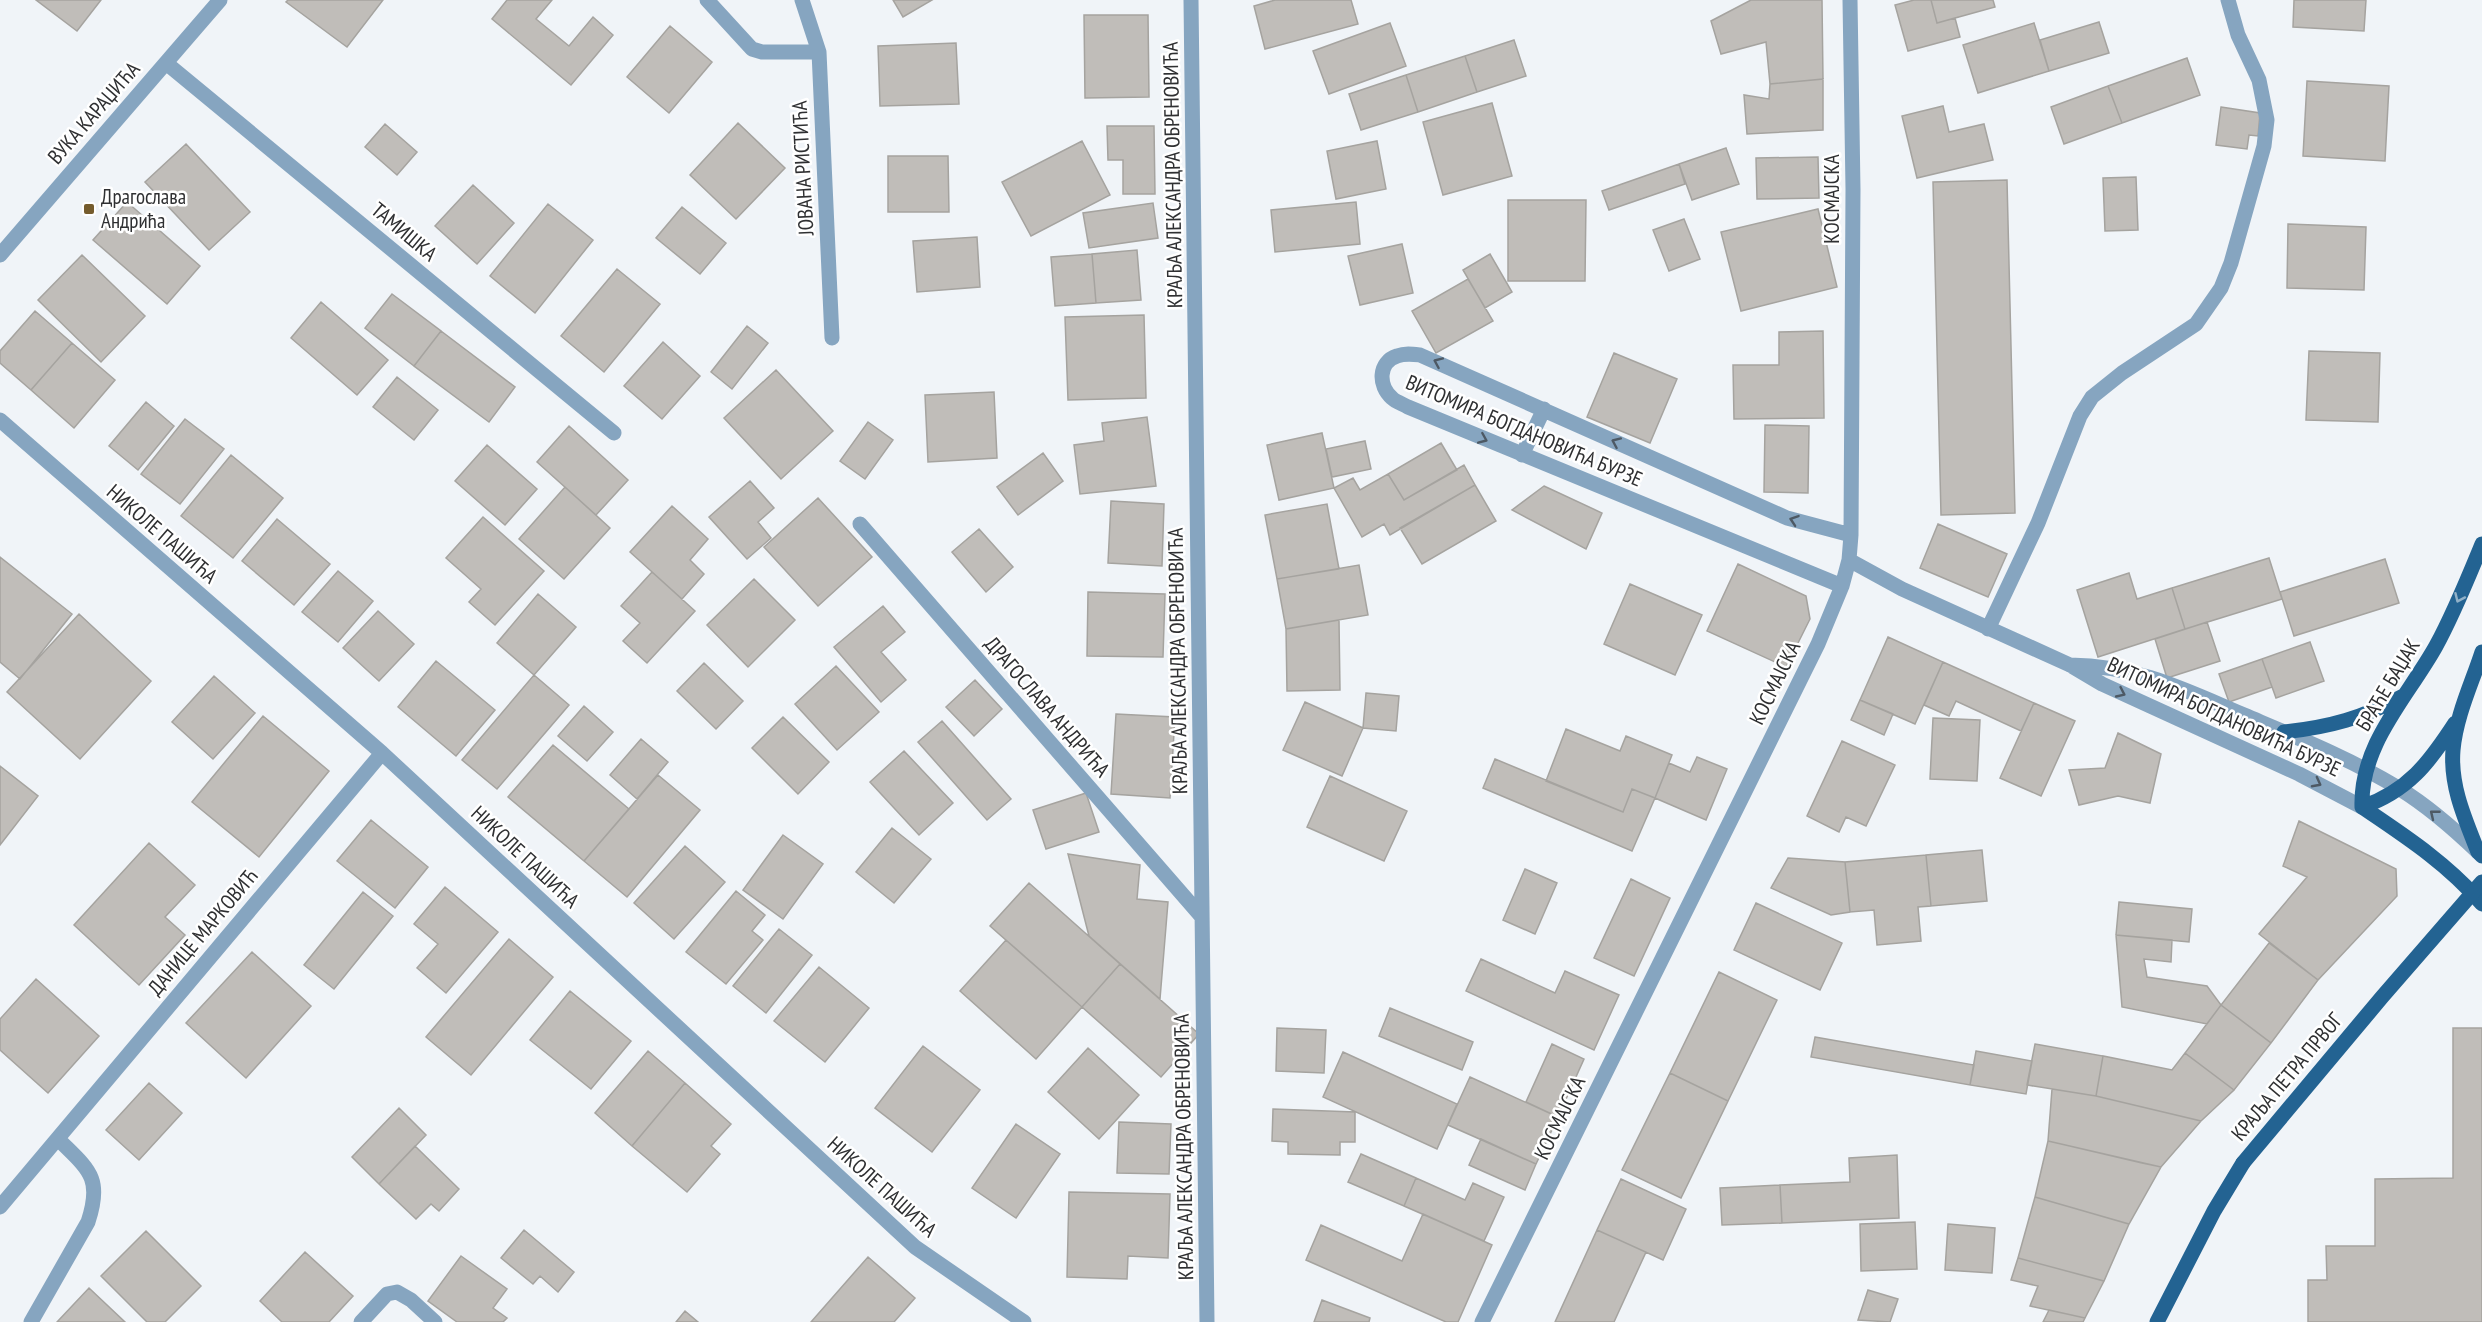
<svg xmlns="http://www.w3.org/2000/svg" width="2482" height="1322" font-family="'PT Sans Narrow',sans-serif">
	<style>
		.building { fill: #c0bdb9; stroke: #a5a39f; stroke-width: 1.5 }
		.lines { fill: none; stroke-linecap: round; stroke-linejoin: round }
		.minor { stroke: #86a5c0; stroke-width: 15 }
		.major { stroke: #236392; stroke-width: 15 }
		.major-bridge { stroke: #236392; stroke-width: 15 }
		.oneway { stroke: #4d5964 }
		.oneway2 { stroke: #91b1c8 }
		.poi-dot { fill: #755c2d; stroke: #fff; stroke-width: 2 }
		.labels { text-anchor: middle; stroke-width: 5; stroke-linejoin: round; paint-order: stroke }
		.street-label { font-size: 21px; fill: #2f3032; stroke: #fff }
		.poi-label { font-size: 21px; fill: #2f3032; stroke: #fff; text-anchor: start }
	</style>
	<rect width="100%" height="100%" fill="#f0f4f8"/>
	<!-- building -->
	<path class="building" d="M36,0h65l-24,31z
		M288,0h95l-36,47 -61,-45z
		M507,0h45l-16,19 33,27 24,-29 20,18 -42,50 -79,-66z
		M893,0h39l-29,17z
		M1275,0h76l7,24 -93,25 -11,-43z
		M1751,0h71l1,79 -53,5 -4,-42 -45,12 -10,-33z
		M1914,0h17l6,23 18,-5 5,19 -52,14 -13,-46z
		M1931,0h62l2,7 -58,16z
		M2294,0h72l-2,31 -71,-4z
		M1084,15h64l1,82 -64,1z
		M2099,22l10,31 -60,18 -9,-31z
		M1390,23l16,43 -77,28 -16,-43z
		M2034,23l15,48 -71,22 -15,-48z
		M670,26l42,36 -43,51 -42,-36z
		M1514,40l12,36 -49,16 -12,-36z
		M956,43l3,61 -79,2 -2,-60z
		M1465,56l12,36 -59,20 -12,-37z
		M2187,58l13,37 -78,28 -14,-37z
		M1406,75l12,37 -57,18 -12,-36z
		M1823,79v51l-76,4 -3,-39 25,4 1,-15z
		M2307,81l82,5 -4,75 -82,-5z
		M2108,86l14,37 -58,21 -13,-37z
		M1492,103l20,73 -69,19 -20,-73z
		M1943,106l6,26 35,-8 9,36 -76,18 -15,-62z
		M2221,107l39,6 -2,23 -9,-1 -2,14 -31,-4z
		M738,123l47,45 -49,51 -46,-44z
		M385,124l32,28 -20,23 -32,-28z
		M1107,126h47l1,68h-32v-34h-15z
		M1082,141l28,54 -79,41 -29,-54z
		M1377,141l9,48 -50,10 -9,-48z
		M186,144l64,68 -41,38 -64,-68z
		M1726,148l13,36 -47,16 -13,-36z
		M888,156h60l1,56h-61z
		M1818,157l1,41 -62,1 -1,-41z
		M1679,164l6,20 -76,26 -7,-19z
		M2136,177l2,53 -33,1 -2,-53z
		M2007,180l8,333 -74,2 -8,-333z
		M473,185l41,38 -37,41 -42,-38z
		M1508,200h78l-1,81h-77z
		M127,202l73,64 -33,38 -74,-64z
		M1356,202l4,42 -85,8 -4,-42z
		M1153,203l5,35 -69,10 -6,-35z
		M548,204l45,36 -58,73 -45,-37z
		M682,207l44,36 -26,31 -44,-36z
		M1818,209l19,78 -96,24 -20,-79z
		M1684,219l16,40 -31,12 -16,-41z
		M2288,224l78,3 -2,63 -77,-2z
		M977,237l3,50 -63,5 -4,-51z
		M1402,244l11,49 -53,12 -12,-49z
		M1137,250l4,50 -45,3 -4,-49z
		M1092,254l4,49 -41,3 -4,-49z
		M1490,254l22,38 -27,16 -22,-38z
		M82,255l63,61 -44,46 -63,-62z
		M617,269l43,35 -56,68 -43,-36z
		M1468,279l25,42 -57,32 -24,-42z
		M392,294l49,37 -27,35 -49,-38z
		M321,302l67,58 -31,35 -66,-57z
		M35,311l37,32 -41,47 -31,-27v-12z
		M1144,315l2,83 -78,2 -3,-83z
		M747,326l21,17 -36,46 -21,-17z
		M441,331l74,56 -26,35 -75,-56z
		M1823,331l1,87 -90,1 -1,-54h46v-33z
		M663,342l37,34 -38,43 -38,-33z
		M72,343l43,37 -41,48 -43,-38z
		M2309,351l71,2 -2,69 -72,-2z
		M1614,353l63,26 -27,64 -63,-26z
		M776,370l57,61 -52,48 -57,-61z
		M397,377l41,33 -24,30 -41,-33z
		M994,392l3,66 -69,4 -3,-67z
		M146,402l28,24 -36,44 -29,-24z
		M1147,417l9,69 -76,8 -6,-49 30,-4 -2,-18z
		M185,419l39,30 -44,55 -39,-30z
		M868,422l25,18 -28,39 -25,-18z
		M1765,425l44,1 -1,67 -44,-1z
		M569,426l59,54 -32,35 -59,-53z
		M1322,433l12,55 -55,12 -12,-55z
		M1365,441l6,28 -39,8 -6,-28z
		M1441,443l16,27 -53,30 -16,-26z
		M487,445l50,44 -32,36 -50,-44z
		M1043,453l20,28 -45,34 -21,-28z
		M231,455l52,43 -50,60 -52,-42z
		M1464,465l11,20 -85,50 -6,-11 -22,13 -28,-49 19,-10 7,12 28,-16 16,26z
		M750,481l24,27 -16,14 13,16 -24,21 -38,-42z
		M1475,485l21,36 -74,43 -22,-36z
		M1544,486l58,27 -16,36 -74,-39z
		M565,487l45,41 -46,51 -45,-40z
		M818,498l54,59 -54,49 -54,-59z
		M1111,501l53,3 -2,62 -54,-3z
		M1327,504l12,65 -62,10 -12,-64z
		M672,506l36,33 -18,21 14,14 -22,25 -52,-47z
		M483,517l61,54 -49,54 -26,-23 12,-13 -35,-31z
		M277,519l53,45 -36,41 -52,-44z
		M1938,524l69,30 -19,43 -68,-29z
		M979,529l34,38 -27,25 -34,-40z
		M0,557l72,57 -52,65 -20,-17z
		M2269,558l13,41 -97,30 -13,-41z
		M2385,559l14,44 -105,33 -14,-44z
		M1738,564l68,32 4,23 -24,48 -79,-36z
		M1359,565l9,50 -82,14 -9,-50z
		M338,571l35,30 -35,41 -36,-30z
		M652,572l43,39 -48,52 -24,-22 17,-18 -19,-17z
		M2129,573l8,26 35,-11 13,41 -87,28 -21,-67z
		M754,579l41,41 -47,47 -41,-42z
		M1630,584l72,31 -27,60 -71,-31z
		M1088,592l77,2 -2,63 -76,-1z
		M538,594l38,33 -42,48 -37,-32z
		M883,606l22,26 -24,20 25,28 -25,22 -47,-55z
		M378,611l36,33 -35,37 -36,-33z
		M79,614l72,67 -71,78 -73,-67z
		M1339,620l1,70 -53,1 -1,-62z
		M2207,622l13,39 -53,17 -12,-39z
		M1888,637l55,25 -28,62 -55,-24z
		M2310,642l14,39 -48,17 -14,-39z
		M2262,659l10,28 -43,15 -10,-28z
		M436,661l59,49 -39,46 -58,-49z
		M1943,662l91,41 -13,28 -65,-30 -7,15 -25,-11z
		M704,663l39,38 -27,28 -39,-38z
		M836,666l43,46 -42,38 -42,-46z
		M534,675l35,30 -72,84 -35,-29z
		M214,676l41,37 -42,46 -41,-37z
		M975,680l27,29 -28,27 -28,-29z
		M1366,693l33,3 -3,35 -33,-3z
		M1860,700l33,14 -9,21 -33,-15z
		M1305,702l58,26 -21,48 -59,-26z
		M2034,703l41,18 -34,75 -41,-18z
		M584,706l29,26 -26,29 -29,-25z
		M1116,714l59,3 -5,81 -59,-4z
		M263,716l66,55 -70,86 -67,-55z
		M783,717l46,45 -31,32 -46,-46z
		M1933,718l47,2 -3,61 -47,-2z
		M942,721l69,78 -24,21 -69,-78z
		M1566,729l54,22 6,-15 46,19 -17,43 -23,-9 -9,23 -77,-31z
		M2118,733l43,21 -11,49 -32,-7 -39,9 -10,-35 36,-2z
		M641,739l27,23 -31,37 -27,-24z
		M1842,741l53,24 -29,61 -20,-9 -7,15 -32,-16z
		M553,745l76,64 -45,52 -76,-64z
		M904,751l49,52 -34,32 -49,-53z
		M1697,757l30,12 -21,51 -51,-22 14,-35 21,9z
		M1495,759l128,53 9,-23 23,9 -23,53 -149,-63z
		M0,766l38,30 -38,49z
		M658,775l42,35 -73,87 -43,-36z
		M1330,776l77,35 -23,50 -77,-34z
		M1086,793l13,39 -53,17 -13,-39z
		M371,820l57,47 -33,41 -58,-47z
		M2299,821l97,48 1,27 -79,84 -59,-46 48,-57 -24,-11z
		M892,828l39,31 -37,44 -38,-31z
		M783,835l40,29 -40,55 -40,-29z
		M149,843l46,42 -30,32 20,18 -46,50 -65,-60z
		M685,846l40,36 -51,57 -40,-36z
		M1982,850l5,51 -56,5 -5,-51z
		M1068,854l72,11 -3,34 31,3 -8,97 -71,-63z
		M1926,855l5,51 -13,1 3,34 -44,4 -3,-35 -24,2 -5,-50z
		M1788,858l57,4 5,50 -19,3 -60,-27z
		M1525,869l32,14 -22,51 -32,-14z
		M1631,879l39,19 -36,78 -40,-18z
		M1029,883l91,81 -38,43 -92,-81z
		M445,887l53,45 -52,61 -29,-25 21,-24 -24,-20z
		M736,891l29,24 -13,16 11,9 -37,44 -40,-32z
		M363,892l30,24 -59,73 -30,-24z
		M2119,902l73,7 -3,33 -73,-7z
		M1756,903l86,40 -22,47 -86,-40z
		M779,929l33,26 -46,58 -33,-27z
		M2116,935l56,5 -1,22 -27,-3 3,18 60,9 14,19 -14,19 -85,-17z
		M509,939l44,38 -82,98 -45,-38z
		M1006,940l76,67 -46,52 -76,-68z
		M2269,943l49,37 -47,63 -50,-38z
		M252,952l59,54 -65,72 -60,-55z
		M1481,959l74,34 10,-22 54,24 -25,55 -128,-59z
		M1120,964l79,70 -38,43 -79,-70z
		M819,967l50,41 -44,54 -51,-41z
		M1719,972l58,28 -49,101 -58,-28z
		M36,979l63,57 -51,57 -48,-43v-31z
		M570,991l61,50 -40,48 -61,-49z
		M2221,1005l50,38 -37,47 -49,-37z
		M1390,1008l83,34 -11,28 -83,-34z
		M1277,1028l49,2 -2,43 -48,-2z
		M2453,1028h29v294h-174v-42h19l-1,-34h49v-67l78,-1z
		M1815,1037l159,28 -4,20 -159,-28z
		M1552,1044l32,15 -26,58 -32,-15z
		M2035,1044l68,12 -7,40 -69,-11z
		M923,1046l57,44 -48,62 -57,-44z
		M1088,1048l51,47 -40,44 -51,-47z
		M648,1051l37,32 -53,63 -37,-33z
		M1976,1051l56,10 -6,33 -56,-9z
		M1343,1052l114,52 -20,45 -114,-52z
		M2185,1053l49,37 -33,31 -105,-25 7,-40 69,14z
		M1670,1073l58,28 -47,97 -59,-28z
		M1470,1077l88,40 -22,47 -88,-39z
		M149,1083l33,30 -43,47 -33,-30z
		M685,1083l46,41 -20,22 9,8 -33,38 -55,-46z
		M2052,1089l44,7 105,25 -40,46 -19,-4 -94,-22z
		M399,1108l27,27 -47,49 -27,-27z
		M1273,1109l82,3v30h-15v13l-52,-1v-12l-16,-1z
		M1119,1122l52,2 -2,50 -52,-1z
		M1016,1124l44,30 -44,64 -44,-30z
		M1481,1139l55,25 -11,26 -56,-25z
		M2048,1141l113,26 -32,57 -94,-27z
		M415,1146l44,43 -20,22 -8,-7 -15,15 -37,-35z
		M1361,1154l55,24 -12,28 -56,-24z
		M1897,1155l2,63 -117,5 -2,-38 70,-3 -1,-24z
		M1416,1178l49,22 8,-17 31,14 -20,44 -80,-35z
		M1621,1179l65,30 -23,51 -66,-30z
		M1780,1185l2,38 -60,2 -2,-37z
		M1069,1192l101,2 -2,64 -40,-2 -1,23 -60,-2z
		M2035,1197l94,27 -25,57 -86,-23z
		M1423,1214l69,31 -34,77h-12l-140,-62 15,-35 81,36z
		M1915,1222l2,47 -56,2 -1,-47z
		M1948,1224l47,4 -3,45 -47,-3z
		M524,1230l50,42 -16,20 -18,-16 -7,8 -32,-26z
		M1597,1230l49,22 -32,70h-59z
		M146,1231l55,55 -36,36h-18l-46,-46z
		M305,1252l48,44 -24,26h-47l-22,-21z
		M461,1256l46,33 -14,19 14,10 -4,4h-46l-29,-21z
		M868,1257l47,41 -21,24h-83z
		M2018,1258l86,23 -19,37 -55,-12 8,-20 -27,-6z
		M89,1288l36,34h-68z
		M1868,1290l30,9 -8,23 -32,-2z
		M1322,1300l48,18 -1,4h-55z
		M2049,1310l36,8 -2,4h-40z
		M685,1311l13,11h-22z"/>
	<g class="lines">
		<!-- minor -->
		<path class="minor" d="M707,0l45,49 10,3h57
			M802,0l17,52 13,286
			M1191,0l16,1322
			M166,63l448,370
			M0,255l220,-255
			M0,420l382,333 533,494 109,75
			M1522,455l22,-46
			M860,524l342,393
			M1849,560l53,29 168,76 32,19 197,90 63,33
			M1842,586l-434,-179c-5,-3 -12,-5 -16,-9 -14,-12 -14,-36 5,-42 8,-3 15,-2 23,-1l367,163 64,17
			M1988,629l50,-106 42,-107 12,-19 30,-24 74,-49 25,-36 10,-25 33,-117 3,-26 -8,-40 -21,-45 -10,-35
			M2070,665c68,1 113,24 174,50 52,22 107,44 156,74 29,18 54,40 78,63
			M0,1207l382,-454
			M31,1322l57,-100c15,-45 0,-53 -30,-83
			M361,1322l26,-28 10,-2 14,8 24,22
			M1482,1322l336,-678 24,-58 7,-26 2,-25 2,-346 -3,-189"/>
		<!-- major -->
		<path class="major" d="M2482,652c-10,31 -26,64 -29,98 -3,36 12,69 25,102l4,4
			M2284,732c46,-5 79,-14 119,-36
			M2362,807c-2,-63 45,-109 74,-161 18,-33 32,-68 46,-102
			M2362,807c43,29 86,57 120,97
			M2362,807c46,-16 67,-44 93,-84
			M2157,1322l57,-111 29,-48"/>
		<!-- major-bridge -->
		<path class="major-bridge" d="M2243,1163l139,-166 100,-115"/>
	</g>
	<!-- one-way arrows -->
	<defs><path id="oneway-chevron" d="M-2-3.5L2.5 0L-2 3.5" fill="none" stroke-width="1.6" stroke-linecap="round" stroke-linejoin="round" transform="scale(1.5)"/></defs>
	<g class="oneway">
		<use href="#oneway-chevron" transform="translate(1438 362) rotate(-156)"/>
		<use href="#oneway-chevron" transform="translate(1483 439) rotate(23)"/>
		<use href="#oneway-chevron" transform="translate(1616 442) rotate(-156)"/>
		<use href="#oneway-chevron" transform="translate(1794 520) rotate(-161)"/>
		<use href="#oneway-chevron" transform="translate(2121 693) rotate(25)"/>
		<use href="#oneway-chevron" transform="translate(2317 783) rotate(28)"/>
		<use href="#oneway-chevron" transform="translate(2434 814) rotate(-141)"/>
	</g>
	<use class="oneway2" href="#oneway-chevron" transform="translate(2459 598) rotate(114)"/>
	<!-- markers -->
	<rect class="poi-dot" x="83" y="203" width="12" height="12" rx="3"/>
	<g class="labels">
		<!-- street labels -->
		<g class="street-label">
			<text transform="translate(94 113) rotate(-49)" y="7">ВУКА КАРАЏИЋА</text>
			<text transform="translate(803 168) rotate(-93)" y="7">ЈОВАНА РИСТИЋА</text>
			<text transform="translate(1173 175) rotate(-91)" y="7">КРАЉА АЛЕКСАНДРА ОБРЕНОВИЋА</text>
			<text transform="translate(1832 199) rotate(-90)" y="7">КОСМАЈСКА</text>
			<text transform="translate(404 232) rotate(40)" y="7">ТАМИШКА</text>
			<text transform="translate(1524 431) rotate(23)" y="7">ВИТОМИРА БОГДАНОВИЋА БУРЗЕ</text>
			<text transform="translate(162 534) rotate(41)" y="7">НИКОЛЕ ПАШИЋА</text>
			<text transform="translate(1178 661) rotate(-91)" y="7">КРАЉА АЛЕКСАНДРА ОБРЕНОВИЋА</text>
			<text transform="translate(1775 683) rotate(-64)" y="7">КОСМАЈСКА</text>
			<text transform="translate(2388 685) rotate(-59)" y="7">БРАЋЕ БАЏАК</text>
			<text transform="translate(1047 707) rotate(49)" y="7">ДРАГОСЛАВА АНДРИЋА</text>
			<text transform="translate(2224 717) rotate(25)" y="7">ВИТОМИРА БОГДАНОВИЋА БУРЗЕ</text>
			<text transform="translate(525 857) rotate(43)" y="7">НИКОЛЕ ПАШИЋА</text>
			<text transform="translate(203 932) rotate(-50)" y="7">ДАНИЦЕ МАРКОВИЋ</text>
			<text transform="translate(2287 1077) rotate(-50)" y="7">КРАЉА ПЕТРА ПРВОГ</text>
			<text transform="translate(1560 1118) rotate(-64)" y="7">КОСМАЈСКА</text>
			<text transform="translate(1184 1147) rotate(-91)" y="7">КРАЉА АЛЕКСАНДРА ОБРЕНОВИЋА</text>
			<text transform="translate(882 1187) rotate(42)" y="7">НИКОЛЕ ПАШИЋА</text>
		</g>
		<!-- poi labels -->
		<g class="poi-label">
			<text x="101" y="204">Драгослава<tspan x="101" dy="24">Андрића</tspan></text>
		</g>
	</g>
</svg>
